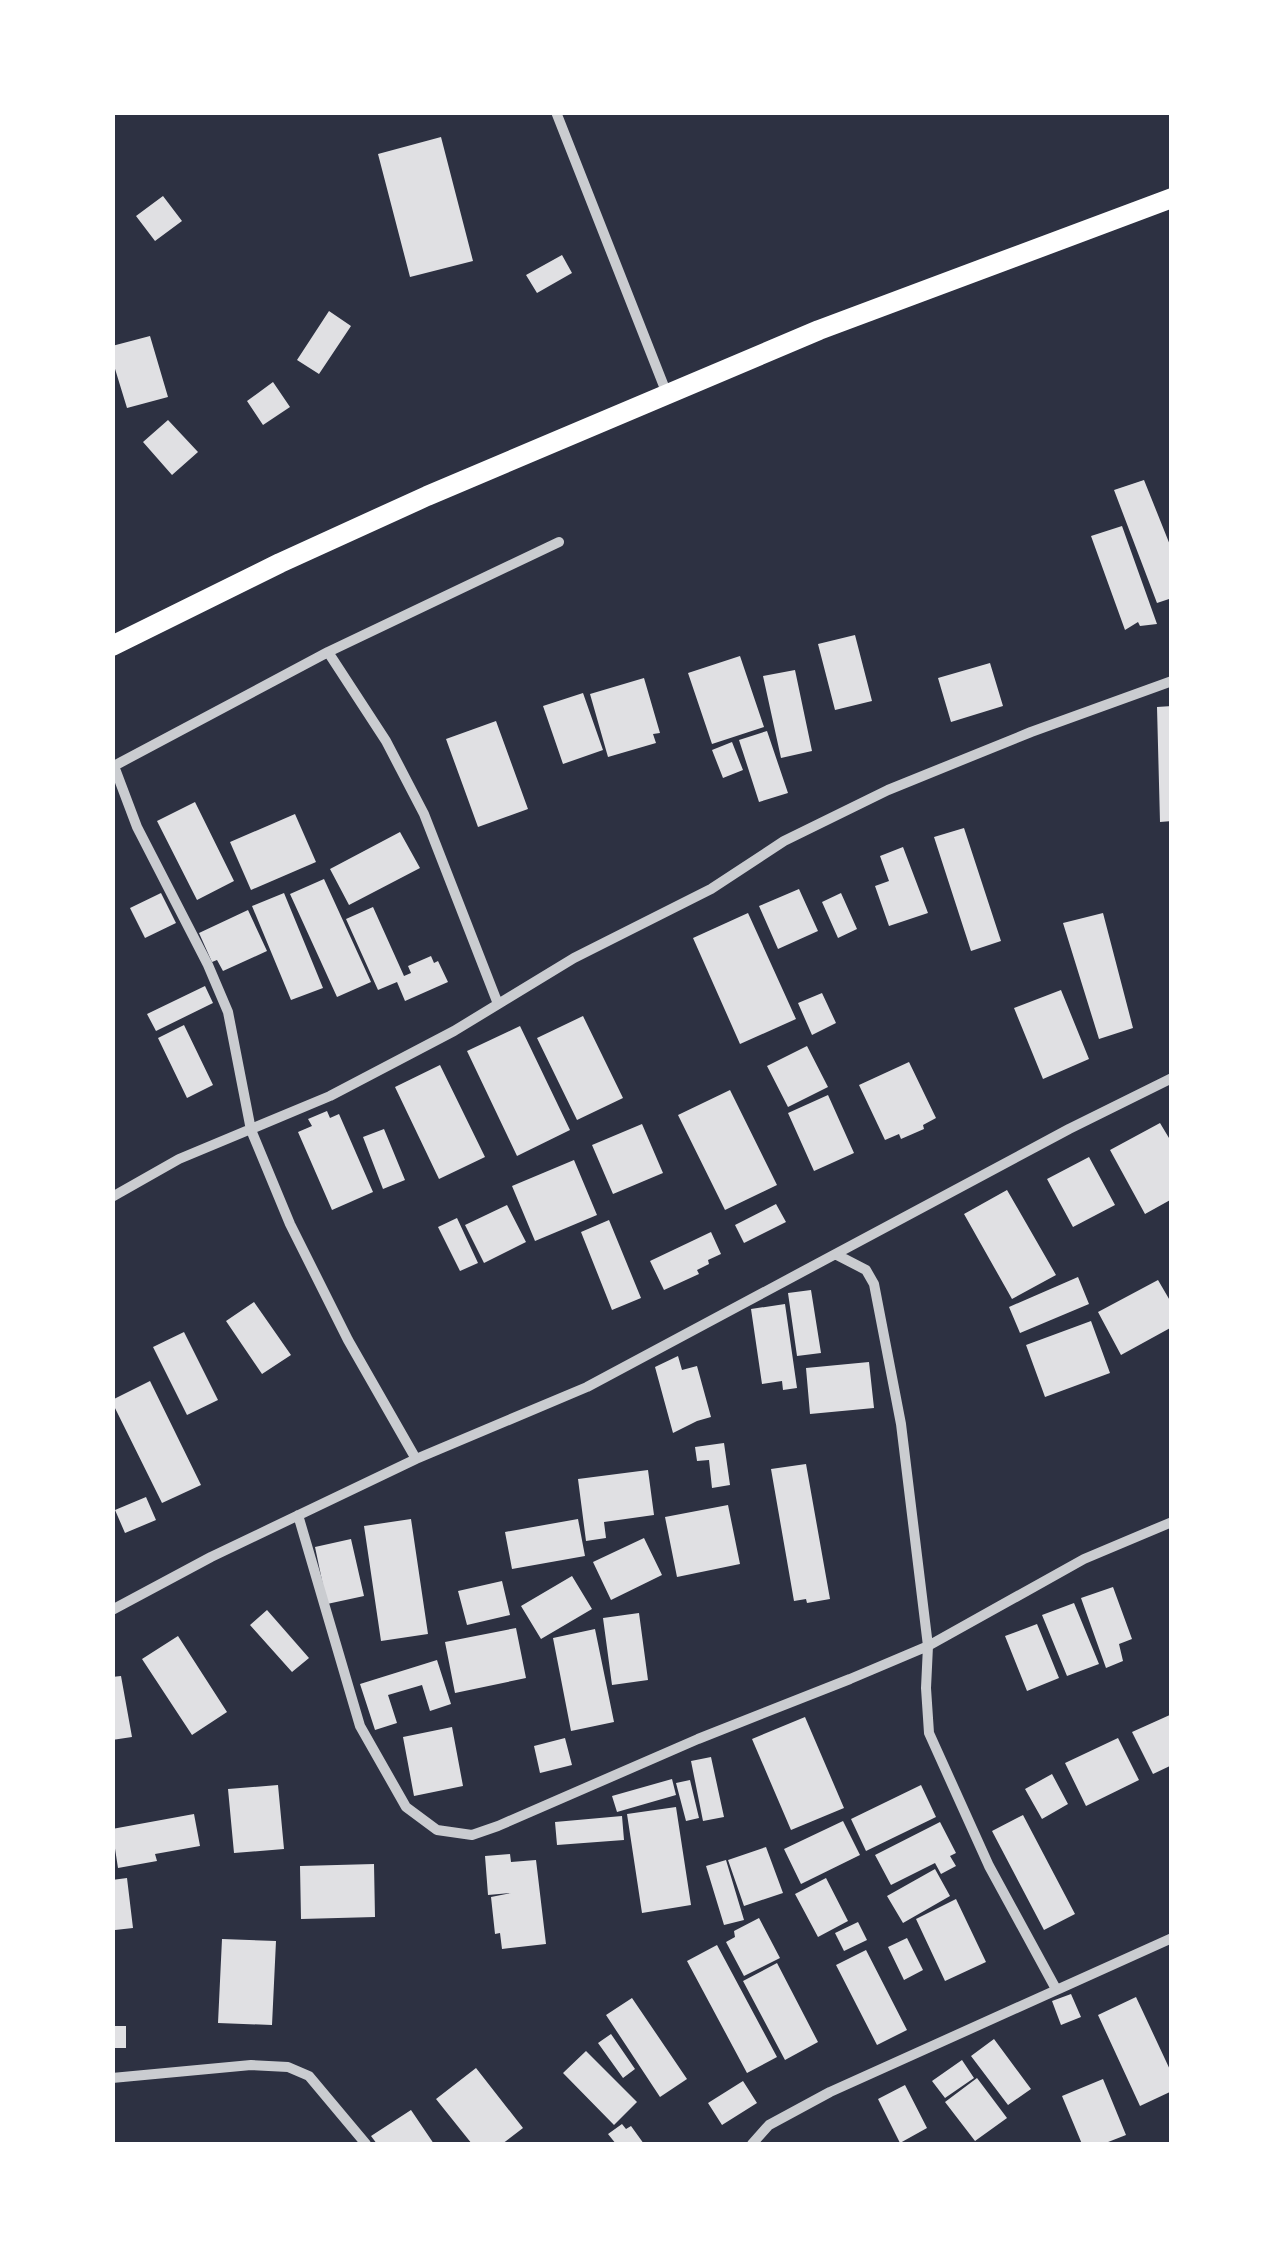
<svg xmlns="http://www.w3.org/2000/svg" width="1284" height="2257" font-family="Raleway,sans-serif">
	<style>
		.building { fill: #e0e0e3 }
		.lines { fill: none; stroke-linecap: round; stroke-linejoin: round }
		.minor { stroke: #caccd0; stroke-width: 10 }
		.primary { stroke: #fff; stroke-width: 20 }
	</style>
	<rect width="100%" height="100%" fill="#2d3142"/>
	<!-- building -->
	<path class="building" d="M441,137l32,124 -63,16 -32,-123z
		M163,196l19,25 -27,20 -19,-25z
		M562,255l10,18 -35,20 -11,-18z
		M329,311l22,15 -32,48 -22,-14z
		M150,336l18,61 -41,11 -15,-49v-13z
		M273,382l17,25 -27,18 -16,-24z
		M168,420l30,32 -26,23 -29,-33z
		M1144,480l28,70v48l-15,5 -43,-113z
		M1122,526l35,98 -17,2 -2,-4 -13,8 -34,-94z
		M855,635l17,66 -37,9 -17,-66z
		M740,656l24,71 -52,17 -24,-71z
		M990,663l13,43 -52,16 -13,-44z
		M795,670l17,81 -31,7 -18,-82z
		M644,678l16,55 -7,1 3,9 -48,14 -18,-63z
		M583,693l20,57 -40,14 -20,-58z
		M1172,706v115l-12,1 -3,-115z
		M496,721l32,88 -50,18 -32,-88z
		M767,731l21,62 -29,9 -20,-62z
		M732,742l11,28 -20,8 -11,-28z
		M195,802l39,79 -37,19 -40,-79z
		M295,814l21,48 -65,28 -21,-48z
		M964,828l37,113 -30,10 -37,-114z
		M400,832l20,36 -71,37 -19,-36z
		M903,847l25,66 -39,13 -14,-40 14,-5 -9,-25z
		M324,879l47,103 -34,15 -47,-103z
		M799,889l19,42 -40,18 -19,-43z
		M161,893l15,30 -31,15 -15,-30z
		M284,893l39,95 -32,12 -39,-94z
		M841,893l16,36 -19,9 -16,-36z
		M373,907l31,69 7,-3 -3,-7 23,-10 3,7 4,-2 10,21 -43,19 -8,-19 -19,8 -32,-71z
		M248,910l19,41 -44,20 -6,-11 -5,2 -13,-29z
		M748,913l48,106 -56,25 -47,-106z
		M1103,913l30,115 -34,11 -36,-116z
		M205,986l8,17 -57,28 -9,-17z
		M1061,990l28,69 -46,20 -29,-71z
		M822,993l14,30 -24,12 -14,-32z
		M583,1016l40,82 -46,22 -40,-82z
		M184,1025l29,60 -26,13 -29,-60z
		M520,1026l50,104 -53,26 -50,-105z
		M807,1046l21,41 -40,20 -21,-41z
		M909,1062l27,56 -13,7 1,4 -23,10 -2,-5 -14,6 -26,-55z
		M440,1065l45,92 -46,22 -44,-92z
		M730,1090l47,95 -52,25 -47,-95z
		M828,1095l26,58 -40,18 -26,-58z
		M327,1111l3,7 9,-4 34,78 -41,18 -34,-78 14,-6 -4,-7z
		M1160,1123l12,20v56l-27,15 -35,-64z
		M642,1124l21,49 -50,21 -21,-49z
		M384,1129l21,51 -22,9 -20,-52z
		M1089,1157l26,48 -42,22 -26,-48z
		M574,1160l23,55 -62,26 -23,-55z
		M1007,1190l49,85 -44,24 -48,-85z
		M776,1204l10,18 -42,21 -9,-18z
		M507,1205l19,37 -42,21 -19,-38z
		M457,1218l21,45 -18,8 -22,-44z
		M609,1220l32,78 -29,12 -31,-78z
		M711,1232l10,22 -13,6 1,4 -12,6 2,4 -35,16 -14,-29z
		M1078,1277l11,27 -69,29 -11,-26z
		M1158,1280l14,24v23l-51,28 -23,-43z
		M811,1290l10,63 -24,3 -9,-63z
		M254,1302l37,53 -29,19 -36,-53z
		M785,1304l12,84 -14,2 -1,-9 -20,3 -11,-75z
		M1091,1321l19,52 -65,24 -19,-52z
		M184,1332l34,68 -31,15 -34,-68z
		M678,1356l4,14 15,-4 14,51 -14,4 -24,12 -18,-66z
		M869,1362l5,46 -64,6 -4,-46z
		M150,1381l51,104 -39,18 -50,-101v-2z
		M724,1443l6,42 -18,3 -3,-28 -12,1 -2,-14z
		M806,1464l24,135 -23,4 -1,-4 -12,2 -23,-132z
		M648,1470l6,45 -50,7 2,16 -20,3 -8,-62z
		M146,1497l10,23 -31,13 -10,-23z
		M728,1505l12,59 -63,13 -12,-60z
		M411,1519l17,115 -47,7 -17,-115z
		M578,1519l7,37 -73,13 -7,-37z
		M644,1538l18,37 -51,25 -18,-38z
		M351,1539l13,57 -37,8 -12,-57z
		M572,1576l20,33 -51,30 -20,-33z
		M502,1581l8,34 -43,10 -9,-34z
		M1113,1587l19,52 -13,5 4,17 -17,7 -25,-70z
		M1074,1603l25,61 -32,12 -25,-61z
		M267,1610l42,48 -17,14 -42,-47z
		M639,1613l9,67 -36,5 -9,-67z
		M1037,1624l22,54 -32,13 -22,-55z
		M516,1628l10,50 -71,15 -10,-51z
		M595,1629l19,93 -43,9 -18,-93z
		M178,1636l49,76 -35,23 -50,-76z
		M437,1660l14,44 -21,7 -8,-26 -34,10 9,28 -22,7 -15,-46z
		M121,1676l11,61 -20,3v-63z
		M1172,1714v51l-19,9 -21,-42z
		M805,1717l39,91 -53,22 -39,-91z
		M452,1727l11,59 -49,10 -11,-59z
		M565,1738l7,27 -32,8 -6,-27z
		M1118,1738l21,42 -53,26 -21,-43z
		M711,1757l13,60 -21,4 -12,-60z
		M1052,1774l16,30 -26,15 -17,-30z
		M672,1779l4,16 -59,17 -5,-16z
		M690,1780l9,38 -13,3 -10,-38z
		M278,1785l6,64 -50,4 -6,-64z
		M921,1785l15,32 -70,34 -15,-32z
		M676,1807l15,98 -49,8 -15,-99z
		M194,1814l6,32 -45,8 2,7 -39,7 -6,-39z
		M1023,1815l52,99 -31,16 -52,-99z
		M622,1816l2,24 -67,5 -2,-23z
		M843,1821l17,34 -59,29 -17,-35z
		M940,1822l16,31 -6,3 6,10 -15,8 -6,-11 -44,22 -16,-30z
		M766,1847l17,46 -39,13 -16,-46z
		M510,1854l1,8 25,-2 10,84 -44,5 -2,-16 -5,1 -4,-37 20,-4 -23,2 -3,-39z
		M726,1860l18,60 -20,5 -18,-59z
		M374,1864l1,53 -74,2 -1,-53z
		M935,1869l15,27 -47,27 -16,-27z
		M127,1878l6,50 -18,2 -3,-50z
		M826,1878l22,43 -30,16 -23,-43z
		M956,1899l30,63 -41,19 -29,-62z
		M759,1918l21,40 -36,18 -18,-34 9,-5 -1,-6z
		M858,1922l9,18 -23,11 -9,-18z
		M907,1938l16,32 -19,10 -16,-33z
		M222,1939l54,2 -4,84 -54,-2z
		M717,1945l60,112 -30,16 -60,-112z
		M866,1950l41,80 -30,15 -41,-80z
		M777,1963l41,79 -33,18 -42,-79z
		M1071,1994l10,23 -20,8 -9,-24z
		M1136,1997l36,77v17l-32,15 -42,-91z
		M632,1998l55,81 -27,18 -54,-82z
		M112,2026h14v22h-14z
		M611,2034l24,35 -12,9 -25,-35z
		M994,2039l37,50 -23,16 -37,-49z
		M586,2051l51,51 -23,23 -51,-52z
		M962,2060l12,18 -29,20 -13,-17z
		M476,2068l47,60 -21,16h-30l-36,-45z
		M977,2078l30,40 -32,23 -30,-39z
		M1103,2079l23,56 -23,9h-21l-20,-48z
		M743,2081l14,22 -35,22 -14,-22z
		M905,2085l22,43 -27,15 -22,-44z
		M411,2110l23,34h-57l-6,-8z
		M622,2124l4,5 5,-3 13,18h-28l-8,-10z"/>
	<g class="lines">
		<!-- minor -->
		<path class="minor" d="M556,112l111,282
			M328,652l58,89 38,73 74,190
			M114,766l23,61 71,138 20,47 23,118 39,94 58,116 68,119
			M112,767l216,-115 231,-110
			M112,1197l67,-38 151,-63 124,-65 120,-73 137,-69 73,-48 104,-51 143,-58 141,-51
			M837,1255l29,15 8,14 27,140 27,222 -2,42 3,45 60,133 67,123
			M298,1515l62,211 46,81 31,23 35,5 26,-9 200,-87 152,-60 78,-33 156,-87 88,-37
			M112,1610l99,-53 205,-98 171,-72 482,-258 103,-51
			M112,2078l139,-13 37,2 21,9 57,68
			M752,2144l17,-19 61,-33 342,-154"/>
		<!-- primary -->
		<path class="primary" d="M112,646l168,-83 147,-67 392,-166 353,-132"/>
	</g>
	<!-- border -->
	<rect width="1284" height="2257" fill="none" stroke="#ffffff" stroke-width="230"/>
</svg>
